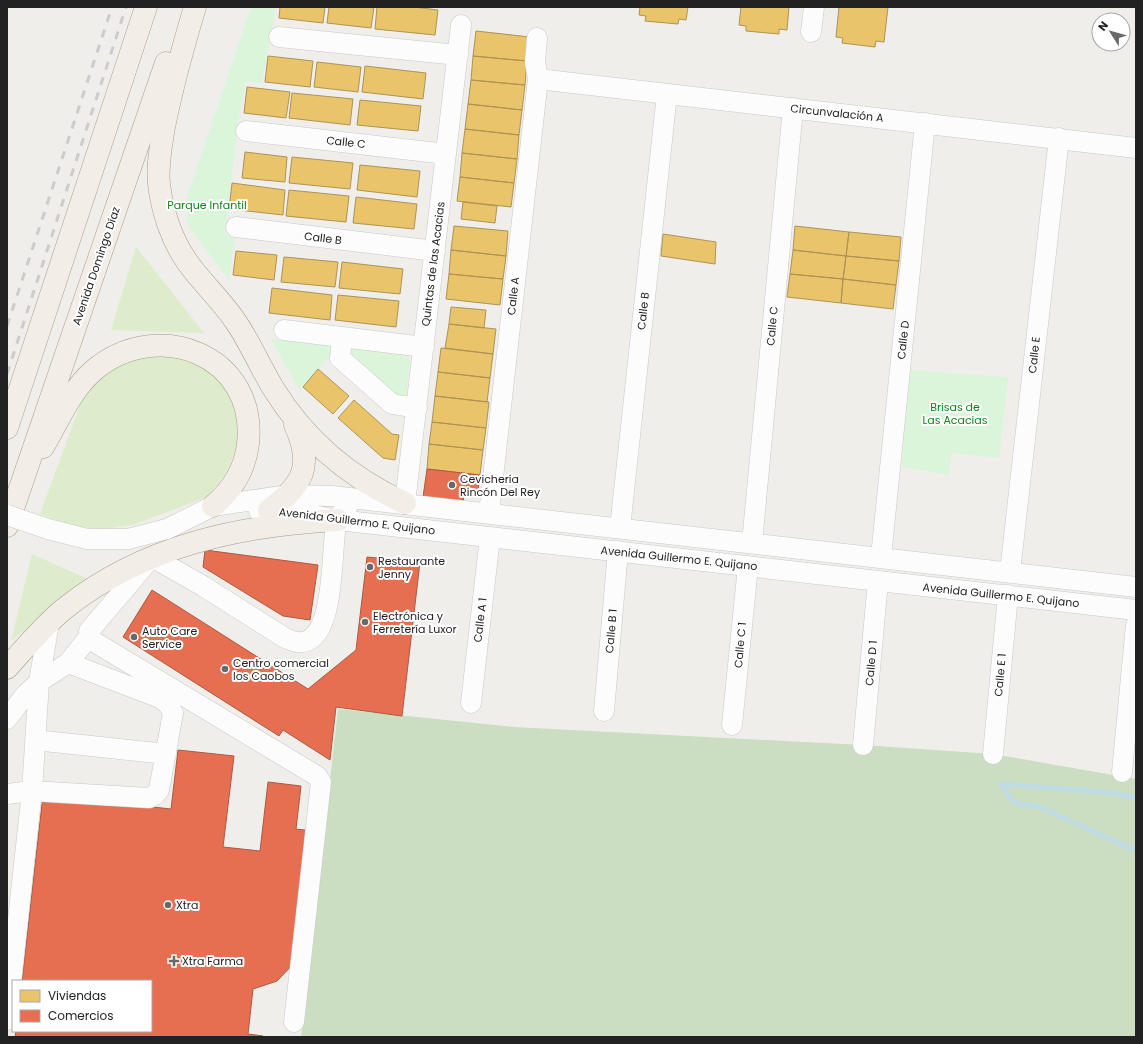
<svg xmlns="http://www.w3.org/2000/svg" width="1143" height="1044" font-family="Poppins,sans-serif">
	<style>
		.grass { fill: #ddeccb }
		.forest { fill: #cbdec1 }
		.park { fill: #daf5da }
		.homes { fill: #e9c46a; stroke: #ad9354 }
		.shops { fill: #e76f51; stroke: #ac5843 }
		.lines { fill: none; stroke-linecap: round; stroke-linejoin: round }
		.stream { stroke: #bfdbe3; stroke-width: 5 }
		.minor-casing { stroke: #c9c8c7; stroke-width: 21 }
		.major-casing { stroke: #a79c86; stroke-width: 23 }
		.minor { stroke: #fdfcfc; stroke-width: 20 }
		.major { stroke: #f3ede7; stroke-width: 22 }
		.rail { stroke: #ccc; stroke-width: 3; stroke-dasharray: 8 8; stroke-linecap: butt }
		.minor-bridge-casing { stroke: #c9c8c7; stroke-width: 21; stroke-linecap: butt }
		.minor-bridge { stroke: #fdfcfc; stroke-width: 20 }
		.poi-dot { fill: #6a6968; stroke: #fff; stroke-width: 1.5 }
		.labels { text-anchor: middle; stroke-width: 4; stroke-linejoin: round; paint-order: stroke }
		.street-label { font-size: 11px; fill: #222; stroke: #fff }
		.park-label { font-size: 11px; fill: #0c8416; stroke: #fff }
		.poi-label { font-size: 11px; fill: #222; stroke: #fff; text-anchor: start }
	</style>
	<rect width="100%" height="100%" fill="#f0eeeb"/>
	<!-- grass -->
	<path class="grass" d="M136,247l68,86 -93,-3z
		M129,354l64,4 23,17 12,17 8,21 2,29 -10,28 -21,27 -74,28 -29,4 -32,-3 -32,-12 49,-133z
		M32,554l56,25 -77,62z"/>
	<!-- forest -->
	<path class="forest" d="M338,709l176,18 349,18 130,9 143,25v258h-835z"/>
	<!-- park -->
	<path class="park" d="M251,7h25l-14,76 -16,-2 -8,41 -13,113 10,1 -6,43 -41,-53 -3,-23z
		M271,339l59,7v10l-31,34z
		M348,348l55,6 7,6 -4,36h-16l-43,-41z
		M911,370l97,7 -9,81 -48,-5 -2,22 -47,-8 3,-49z"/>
	<!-- homes -->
	<path class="homes" d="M280,7h45l-2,16 -44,-5z
		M329,7h45l-3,21 -44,-5z
		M377,7h37l24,3 -3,25 -60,-6z
		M640,7h48l-2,13 -7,-1 -1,5 -33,-3 1,-5 -7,-1z
		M741,7h48l-2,23 -8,-1v5l-33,-3v-5l-7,-1z
		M839,7h49l-4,35 -8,-1 -1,6 -33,-4 1,-5 -7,-1z
		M476,31l54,6 -3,24 -54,-5z
		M268,56l45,5 -3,26 -45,-5z
		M473,56l54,5 -2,24 -54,-5z
		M317,62l44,5 -3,25 -44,-5z
		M365,66l61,7 -3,26 -61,-7z
		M471,80l54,5 -3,25 -54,-6z
		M247,87l43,5 -4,26 -42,-5z
		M292,93l61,6 -3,26 -61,-7z
		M360,100l61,6 -3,25 -61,-6z
		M468,104l54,6 -3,25 -54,-6z
		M465,129l54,6 -2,24 -55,-6z
		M245,152l42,5 -2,25 -43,-4z
		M462,153l55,6 -3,24 -54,-6z
		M292,157l61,6 -3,26 -61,-6z
		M360,165l60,6 -3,26 -60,-7z
		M460,177l54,6 -3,24 -54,-6z
		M232,183l53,7 -2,25 -54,-6z
		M289,190l60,6 -3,26 -60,-6z
		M356,197l61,7 -3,25 -61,-6z
		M463,202l34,4 -2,17 -34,-4z
		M454,226l54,5 -2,25 -55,-6z
		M795,226l54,6 -3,24 -53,-6z
		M849,232l52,5 -2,24 -53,-5z
		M663,234l53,8 -1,22 -54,-8z
		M451,250l55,6 -3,23 -54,-5z
		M793,250l53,6 -3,23 -53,-5z
		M236,251l41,4 -3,25 -41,-5z
		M846,256l53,5 -3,24 -53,-6z
		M284,257l54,5 -3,25 -54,-5z
		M342,262l61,7 -3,25 -61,-6z
		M449,274l54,5 -3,26 -54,-6z
		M790,274l53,5 -2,24 -54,-6z
		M843,279l53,6 -3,24 -52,-6z
		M272,288l60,7 -2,25 -61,-7z
		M338,295l61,6 -3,26 -61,-7z
		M451,307l35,3 -2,18 -35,-4z
		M449,324l47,5 -3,25 -48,-6z
		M441,348l52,6 -3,24 -52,-6z
		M318,369l31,27 -16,18 -30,-27z
		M438,372l52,6 -3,24 -52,-6z
		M435,396l54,6 -3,26 -54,-6z
		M354,400l38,34 7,1 -4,25 -12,-2 -45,-40z
		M432,422l54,6 -3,22 -54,-6z
		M429,444l54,6 -3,25 -53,-6z"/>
	<!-- shops -->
	<path class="shops" d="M427,469l53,6 -3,22 -13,-1 -1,6 -40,-5z
		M205,550l113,15 -8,55 -27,-4 -80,-49z
		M367,557l53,5 -18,154 -66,-9 -6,53 -47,-30 -4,6 -156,-99 29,-47 156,99 48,-39z
		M178,750l56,6 -11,91 37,4 8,-69 33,4 -5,43 17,2 -15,128 -21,22 -24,8 -5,45 15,2v1h-248l1,-6h135v-50h-129l21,-186 128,14z"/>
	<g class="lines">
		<!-- stream -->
		<path class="stream" d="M1136,798l-21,-5 -114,-9 14,19 25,4 89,41 7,1"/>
		<defs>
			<path id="minor" d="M811,32l3,-25
				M279,37l179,18
				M538,79l598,69
				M246,131l200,23
				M236,227l199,24
				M284,330l140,17
				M342,337l-2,21 52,46 25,4
				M405,503l56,-478
				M259,511l43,2 36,7 798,90
				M489,513l49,-434 -3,-17 2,-24
				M620,528l47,-434
				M48,529l39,10h41l39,-10 46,-23 75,-11 44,1 804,91
				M752,543l41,-435
				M881,557l44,-434
				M1010,572l49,-434
				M471,703l19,-166
				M604,711l14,-160
				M7,719l18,-24 14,-13 29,-19 21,-26
				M732,725l16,-159
				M35,740l131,14
				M863,745l15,-164
				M993,754l15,-159
				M1122,772l14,-147
				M7,794l25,-3 117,7 6,-3 4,-5 14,-77 -5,-9 -8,-6 -92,-35
				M7,1020l25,-229 7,-109 10,-59
				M294,1022l27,-240 -4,-6 -226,-136 -2,-9 63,-74 51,29 82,52c4,1 8,4 12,4 41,5 33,-98 40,-122 2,-4 6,-9 10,-12"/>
			<path id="major" d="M195,7c-12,40 -23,80 -31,120 -3,19 -7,38 -5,57 3,27 13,57 29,79 15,21 34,38 48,59 14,21 24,44 37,66 32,52 77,90 132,115
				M7,428l139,-421
				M43,447c15,-25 28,-57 50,-76 64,-55 165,-16 155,73 -3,26 -16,46 -35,62
				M269,510c34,-25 45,-44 26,-85
				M7,526l159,-463
				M7,668c18,-20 36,-42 57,-59 78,-63 176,-84 274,-89"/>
		</defs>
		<!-- minor casing -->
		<use href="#minor" class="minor-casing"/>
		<!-- major casing -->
		<use href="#major" class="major-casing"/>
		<!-- minor -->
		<use href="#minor" class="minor"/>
		<!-- major -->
		<use href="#major" class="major"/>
		<!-- rail -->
		<path class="rail" d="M7,326l105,-319
			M7,374l119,-367"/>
		<defs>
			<path id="minor-bridge" d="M7,515l41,14"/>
		</defs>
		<!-- minor-bridge casing -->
		<use href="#minor-bridge" class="minor-bridge-casing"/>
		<!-- minor-bridge -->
		<use href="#minor-bridge" class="minor-bridge"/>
	</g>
	<!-- markers -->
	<g class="poi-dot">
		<circle cx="452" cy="485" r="4"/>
		<circle cx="370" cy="567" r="4"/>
		<circle cx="365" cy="622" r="4"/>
		<circle cx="134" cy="637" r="4"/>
		<circle cx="225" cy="669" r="4"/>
		<circle cx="168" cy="905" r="4"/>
		<path d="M172 955h4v4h4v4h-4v4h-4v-4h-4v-4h4z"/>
	</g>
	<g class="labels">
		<!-- street labels -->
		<g class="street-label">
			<text transform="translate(837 113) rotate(6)" y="4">Circunvalación A</text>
			<text transform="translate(346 142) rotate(6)" y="4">Calle C</text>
			<text transform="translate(323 238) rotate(7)" y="4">Calle B</text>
			<text transform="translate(433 264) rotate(-83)" y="4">Quintas de las Acacias</text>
			<text transform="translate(96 266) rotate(-71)" y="4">Avenida Domingo Díaz</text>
			<text transform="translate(513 296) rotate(-84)" y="4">Calle A</text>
			<text transform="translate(643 311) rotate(-84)" y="4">Calle B</text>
			<text transform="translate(772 326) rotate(-85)" y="4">Calle C</text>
			<text transform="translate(903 340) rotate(-84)" y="4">Calle D</text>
			<text transform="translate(1034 355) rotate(-84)" y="4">Calle E</text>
			<text transform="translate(357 521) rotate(7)" y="4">Avenida Guillermo E. Quijano</text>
			<text transform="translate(679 558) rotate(6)" y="4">Avenida Guillermo E. Quijano</text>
			<text transform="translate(1001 595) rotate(6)" y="4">Avenida Guillermo E. Quijano</text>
			<text transform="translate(480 620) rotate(-83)" y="4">Calle A 1</text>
			<text transform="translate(611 631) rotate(-85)" y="4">Calle B 1</text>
			<text transform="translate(740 645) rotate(-85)" y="4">Calle C 1</text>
			<text transform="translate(871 663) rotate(-85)" y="4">Calle D 1</text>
			<text transform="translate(1000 675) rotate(-85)" y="4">Calle E 1</text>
		</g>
		<!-- park labels -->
		<g class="park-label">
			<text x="207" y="209">Parque Infantil</text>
			<text x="955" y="411">Brisas de<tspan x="955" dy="13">Las Acacias</tspan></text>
		</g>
		<!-- poi labels -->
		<g class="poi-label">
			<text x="460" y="483">Cevichería<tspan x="460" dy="13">Rincón Del Rey</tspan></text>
			<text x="378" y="565">Restaurante<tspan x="378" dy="13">Jenny</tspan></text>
			<text x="373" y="620">Electrónica y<tspan x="373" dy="13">Ferretería Luxor</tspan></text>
			<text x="142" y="635">Auto Care<tspan x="142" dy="13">Service</tspan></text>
			<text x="233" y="667">Centro comercial<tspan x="233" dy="13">los Caobos</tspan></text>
			<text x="176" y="909">Xtra</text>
			<text x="182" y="965">Xtra Farma</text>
		</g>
	</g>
	<!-- border -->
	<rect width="1143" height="1044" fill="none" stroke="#222222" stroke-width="16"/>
	<!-- legend -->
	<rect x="12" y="980" width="140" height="52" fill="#ffffff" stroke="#a7a7a7"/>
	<rect x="20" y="990" width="20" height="12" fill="#e9c46a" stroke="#a7a7a7"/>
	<text x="48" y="1000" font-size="12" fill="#222222">Viviendas</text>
	<rect x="20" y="1010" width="20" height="12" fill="#e76f51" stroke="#a7a7a7"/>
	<text x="48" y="1020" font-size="12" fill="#222222">Comercios</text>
	<!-- north arrow -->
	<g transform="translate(1111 32) rotate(307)"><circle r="19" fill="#ffffff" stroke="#a7a7a7"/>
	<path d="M0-3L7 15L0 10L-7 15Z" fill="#6a6968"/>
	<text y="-6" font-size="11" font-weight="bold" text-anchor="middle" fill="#222222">N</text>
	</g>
</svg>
